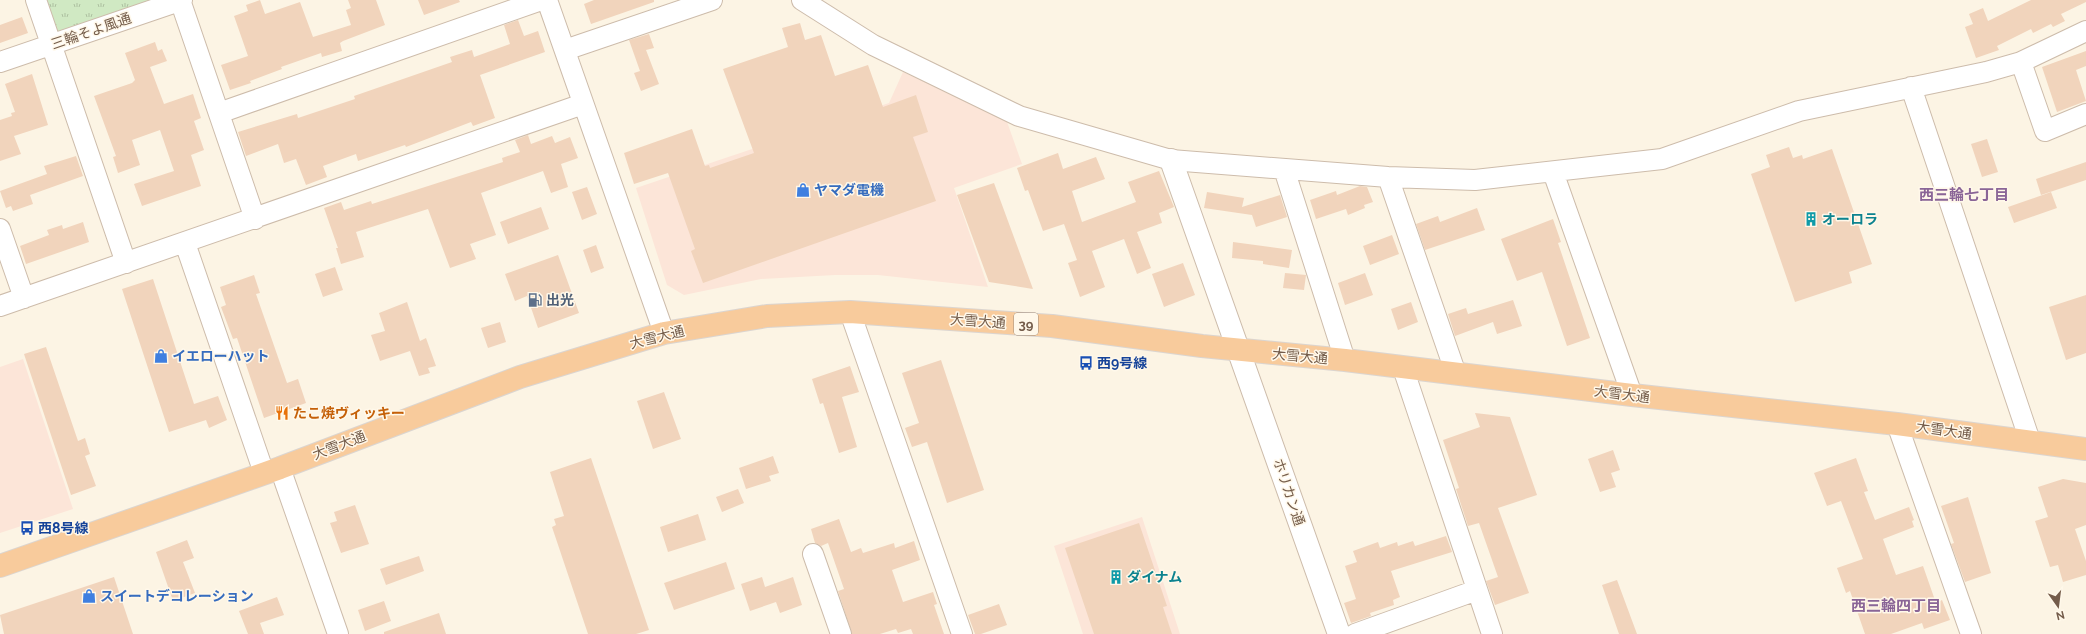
<svg xmlns="http://www.w3.org/2000/svg" width="2086" height="634" font-family="Raleway,'Noto Sans JP',sans-serif">
	<style>
		.commercial { fill: #fce5d8 }
		.grass { fill: url(#grass-tufts) }
		.building { fill: #f1d4bc }
		.lines { fill: none; stroke-linecap: round; stroke-linejoin: round }
		.minor-casing { stroke: #cdbcab; stroke-width: 22 }
		.tertiary-casing { stroke: #cdbcab; stroke-width: 24 }
		.trunk-casing { stroke: #dbd5d0; stroke-width: 24 }
		.minor { stroke: #fff; stroke-width: 20 }
		.tertiary { stroke: #fff; stroke-width: 22 }
		.trunk { stroke: #f8cb9c; stroke-width: 22 }
		.labels { text-anchor: middle; stroke-width: 3; stroke-linejoin: round; paint-order: stroke }
		.shield { fill: #fff8ea; stroke: #9e8b7a; stroke-width: 1 }
		.shield-label { font-size: 13px; font-weight: bold; fill: #745c4a }
		.street-label { font-size: 14px; fill: #745c4a; stroke: #fff8ea }
		.shop-label { font-size: 14px; font-weight: bold; fill: #366cbe; stroke: #fff8ea; text-anchor: start }
		.culture-label { font-size: 14px; font-weight: bold; fill: #0d838f; stroke: #fff8ea; text-anchor: start }
		.service-label { font-size: 14px; font-weight: bold; fill: #4e5e75; stroke: #fff8ea; text-anchor: start }
		.transit-label { font-size: 14px; font-weight: bold; fill: #164399; stroke: #fff8ea; text-anchor: start }
		.food-label { font-size: 14px; font-weight: bold; fill: #c56008; stroke: #fff8ea; text-anchor: start }
		.neighbourhood-label { font-size: 15px; font-weight: bold; fill: #8a6597; stroke: #fff8ea }
	</style>
	<defs>
		<pattern id="grass-tufts" width="24" height="20" patternUnits="userSpaceOnUse"><rect width="24" height="20" fill="#d0e9c3"/><path d="M3 7l-1-3M5 7V3M7 7l1-3M15 17l-1-3M17 17v-4M19 17l1-3" fill="none" stroke="#adc0a0"/></pattern>
	</defs>
	<rect width="100%" height="100%" fill="#fcf4e4"/>
	<!-- commercial -->
	<path class="commercial" d="M903,72l103,47 16,45 -68,24 34,99 -110,-12h-43l-74,4 -77,16 -17,-10 -31,-97 253,-85z
		M23,359l50,150 -73,24v-166z
		M1142,517l38,117h-97l-29,-88z"/>
	<!-- grass -->
	<path class="grass" d="M43,0h117l-105,35z"/>
	<!-- building -->
	<path class="building" d="M260,0l5,14 35,-12 13,35 38,-12 -5,-15 5,-2 -3,-8h28l9,25 -42,16 -3,2 2,8 -20,6 -1,-4 -40,14 1,2 -32,12 1,2 -21,7 -9,-25 27,-9 -14,-40 14,-5 -2,-6z
		M418,0h41l1,2 -36,13z
		M594,0h60v2l-63,22 -7,-20z
		M2031,0h55v2l-25,12 4,7 -12,6 -2,-3 -18,9 -2,-4 -34,17 2,4 -23,8 -11,-31 8,-3 -4,-10 14,-6 5,13z
		M22,17l6,16 -28,10v-18z
		M518,20l6,16 14,-5 7,21 -65,23 15,43 -22,8 -2,-4 -65,25 -1,-2 -47,16 -2,-7 -33,12 4,11 -21,8 -10,-26 -12,4 -6,-19 -32,12 -8,-24 59,-18 1,4 57,-19 -1,-3 98,-34 -2,-5 22,-7 2,7 36,-13 -6,-19z
		M800,23l5,17 16,-5 14,41 33,-11 15,42 33,-12 12,37 -15,5 23,64 -233,82 -12,-32 4,-2 -27,-76 -34,11 -10,-31 68,-24 13,37 4,-1 1,3 44,-15 -31,-84 65,-22 -6,-19z
		M649,34l5,14 -8,2 13,34 -18,7 -7,-18 6,-2 -11,-31z
		M155,42l3,9 4,-2 5,12 -17,6 14,37 29,-10 8,24 -7,3 10,29 -13,5 10,31 -59,20 -8,-22 40,-13 -14,-41 -28,10 8,25 -22,8 -5,-16 3,-1 -22,-60 38,-13 3,-3 -10,-27z
		M2086,51v15l-10,4 10,31 -29,11 -15,-45z
		M32,74l16,51 -34,11 7,18 -21,7v-41l12,-4 -1,-3 4,-1 -10,-28z
		M528,135l3,9 21,-8 3,7 15,-6 8,21 -17,6 7,23 -17,6 -8,-22 -62,22 15,42 -26,9 6,15 -26,9 -22,-59 -72,23 8,25 -23,7 -5,-16h2l-14,-40 17,-6 3,8 27,-9 1,3 131,-42 -1,-4 18,-6 -5,-12z
		M1987,139l11,33 -16,5 -11,-33z
		M1789,147l4,11 9,-3 1,4 29,-10 40,115 -23,8 3,11 -57,19 -44,-128 19,-7 -4,-12z
		M1058,153l5,16 33,-12 9,22 -33,12 10,31 54,-20 -8,-20 31,-11 15,36 -15,6 3,10 -25,9 14,36 -14,6 -13,-35 -32,12 13,36 -25,10 -12,-34 9,-3 -13,-36 -21,7 -15,-41 -3,1 -8,-23z
		M76,156l7,20 -53,19 3,9 -20,7 -2,-5 -5,2 -6,-17 47,-17 -3,-8z
		M2086,162v18l-45,15 -5,-16z
		M994,183l39,106 -44,-7 -32,-87z
		M1360,186l7,1 6,15 -9,3 1,3 -17,7 -2,-6 -30,10 -6,-19 26,-9 1,4z
		M587,187l10,27 -15,6 -10,-28z
		M1207,192l37,6 -2,9 38,-12 7,22 -31,10 -4,-12 -48,-7z
		M2051,192l6,16 -43,15 -6,-16z
		M541,207l8,22 -41,15 -8,-22z
		M1477,208l8,22 -60,20 -9,-26 22,-8 2,6z
		M1553,219l8,23 -3,1 32,95 -23,8 -25,-74 -25,9 -16,-42z
		M83,222l6,20 -63,22 -6,-18 29,-11 -2,-5 15,-5 1,4z
		M1392,235l7,19 -29,11 -7,-19z
		M1233,242l59,8 -3,18 -26,-4v-3l-31,-3z
		M596,245l8,23 -13,5 -8,-23z
		M558,255l21,58 -41,15 -11,-32 -12,5 -10,-27z
		M1183,263l12,32 -31,12 -12,-33z
		M335,267l8,23 -20,7 -8,-23z
		M1285,273l21,2 -2,15 -21,-2z
		M1365,273l8,22 -28,10 -7,-22z
		M254,275l6,18 -4,1 31,89 11,-4 8,24 -42,15 -27,-80 -4,1 -12,-32 5,-2 -6,-18z
		M153,279l41,125 24,-8 9,24 -18,8 -3,-8 -37,12 -47,-143z
		M2086,295v58l-20,7 -17,-53z
		M1513,300l9,26 -25,8 -4,-12 -38,14 -7,-22 18,-6 2,6z
		M407,302l13,39 6,-3 10,28 -8,2 2,5 -11,3 -9,-25 -30,10 -9,-26 14,-4 -6,-18z
		M1411,302l7,20 -20,8 -7,-21z
		M500,322l6,20 -18,6 -7,-20z
		M46,347l32,94 7,-3 5,16 -5,2 11,30 -25,9 -47,-141z
		M941,360l43,130 -37,13 -20,-61 -15,5 -7,-19 14,-5 -17,-50z
		M850,366l9,26 -17,5 15,50 -18,6 -16,-50 -3,1 -8,-25z
		M664,392l17,47 -28,10 -16,-48z
		M1475,413l35,4 27,78 -39,13 31,85 -34,12 -9,-24 12,-4 -19,-54 -11,3 -12,-37 3,-1 -16,-48 37,-13z
		M1613,450l7,20 -9,3 5,14 -16,5 -12,-33z
		M773,456l6,17 -10,3 2,5 -25,8 -7,-21z
		M591,458l58,172 -13,4h-48l-36,-107 4,-2 -2,-6 10,-3 -14,-44z
		M1856,458l12,33 -4,1 11,28 34,-13 5,13 -2,1 2,6 -31,12 13,36 27,-9 13,37 6,-3 8,20 -26,9 -2,-6 -31,11h-26l-15,-43 -4,2 -9,-25 26,-9 -22,-58 -14,5 -13,-33z
		M2063,479l23,4v42l-11,4 11,32v14l-23,7 -5,-17 -8,2 -15,-46 13,-4 -10,-30z
		M738,489l6,14 -22,9 -6,-15z
		M1968,497l23,76 -26,9 -14,-38 3,-1 -13,-37z
		M355,505l14,39 -28,9 -11,-30 7,-2 -3,-9z
		M698,514l8,26 -38,12 -8,-25z
		M839,519l12,33 10,-4 2,5 31,-10 1,5 19,-7 6,19 -28,10 11,32 30,-10 4,12 -3,1 10,29h-31l-2,-5 -13,4 -2,-4 -16,5h-28l-14,-43 6,-2 -16,-46 -7,3 -6,-3 -4,-14z
		M1139,523l28,83 -4,1 9,27h-78l-29,-86z
		M1446,536l6,16 -61,19 9,26 -7,3 1,5 -24,8 1,3 -20,7 -7,-20 12,-4 -11,-33 12,-4 -4,-11 25,-9 2,6 17,-6 1,4 15,-5 2,5z
		M187,540l7,18 -11,4 12,31 -22,8 -17,-49z
		M419,556l5,15 -38,14 -6,-16z
		M726,562l9,27 -61,21 -10,-27z
		M114,577l19,57h-129l-4,-19z
		M762,577l3,10 28,-10 9,28 -22,8 -4,-11 -26,9 -9,-27z
		M1617,580l20,54h-18l-17,-49z
		M277,597l7,18 -24,8 4,11h-16l-9,-23z
		M384,601l7,20 -26,10 -7,-21z
		M999,604l8,21 -26,9h-6l-7,-19z
		M439,613l7,21h-62v-2z"/>
	<g class="lines">
		<defs>
			<path id="minor" d="M36,0l90,263
				M180,0l75,219
				M547,0l117,333
				M802,0l71,45 146,71 152,44 217,17 87,3 187,-21 137,-48 187,-39 35,-10 65,-31
				M565,50l147,-50
				M0,62l182,-62
				M2021,62l24,69 41,-17
				M1911,87l119,354
				M219,113l322,-113
				M1284,169l61,191
				M1553,172l79,223
				M1388,177l68,197
				M0,229l24,69
				M185,243l79,230
				M0,306l583,-202
				M850,312l112,322
				M1403,368l89,266
				M1897,424l74,210
				M280,468l58,166
				M813,554l28,80
				M1355,634l122,-44"/>
			<path id="tertiary" d="M1171,160l168,474"/>
			<path id="trunk" d="M0,566l280,-98 240,-91 144,-44 103,-17 83,-4 202,14 150,20 143,14 287,35 265,29 189,25"/>
		</defs>
		<!-- minor casing -->
		<use href="#minor" class="minor-casing"/>
		<!-- tertiary casing -->
		<use href="#tertiary" class="tertiary-casing"/>
		<!-- trunk casing -->
		<use href="#trunk" class="trunk-casing"/>
		<!-- minor -->
		<use href="#minor" class="minor"/>
		<!-- tertiary -->
		<use href="#tertiary" class="tertiary"/>
		<!-- trunk -->
		<use href="#trunk" class="trunk"/>
	</g>
	<!-- icons -->
	<defs>
		<symbol id="shop-bare" viewBox="-9 -9 18 18"><path d="M-5-2.5h2.3a2.7 3.5 0 0 1 5.4 0H5L5.5 6h-11ZM-1.5-2.5h3a1.5 2.3 0 0 0-3 0Z" fill="#3f7fe0" stroke="#fff8ea" stroke-width="2.5" paint-order="stroke"/></symbol>
		<symbol id="building-bare" viewBox="-9 -9 18 18"><path d="M-4-6H4V6H1V3H-1V6H-4ZM-2.5-4.3h1.7v1.8h-1.7ZM.8-4.3h1.7v1.8H.8ZM-2.5-1h1.7V.8h-1.7ZM.8-1h1.7V.8H.8Z" fill="#0f9aa8" stroke="#fff8ea" stroke-width="2.5" paint-order="stroke"/></symbol>
		<symbol id="fuel-bare" viewBox="-9 -9 18 18"><path d="M-5.5-6h7V0h2V4h1.3V-2.5L3-4.5l.8-.8L6-3V5H2.5V1h-1V6h-7ZM-4.2-4.7v3.2H.2V-4.7Z" fill="#5c6f8a" stroke="#fff8ea" stroke-width="2.5" paint-order="stroke"/></symbol>
		<symbol id="bus-bare" viewBox="-9 -9 18 18"><path d="M-5-6H5V4H4V6H2V4H-2V6H-4V4H-5ZM-3.5-4V0h7V-4ZM-3.5 1.2v1.5H-2V1.2ZM2 1.2v1.5H3.5V1.2Z" fill="#1a4fb4" stroke="#fff8ea" stroke-width="2.5" paint-order="stroke"/></symbol>
		<symbol id="restaurant-bare" viewBox="-9 -9 18 18"><path d="M-5-6h1v4h1v-4h1v4h1v-4h1v5L-1.5 .5V6h-2V.5L-5-1ZM5-6V6H3V1.5H1.5Q1.5-4 5-6Z" fill="#e8710a" stroke="#fff8ea" stroke-width="2.5" paint-order="stroke"/></symbol>
	</defs>
	<g fill-rule="evenodd">
		<use href="#shop-bare" x="793" y="180" width="20" height="20"/>
		<use href="#building-bare" x="1801" y="209" width="20" height="20"/>
		<use href="#fuel-bare" x="525" y="290" width="20" height="20"/>
		<use href="#shop-bare" x="151" y="346" width="20" height="20"/>
		<use href="#bus-bare" x="1076" y="353" width="20" height="20"/>
		<use href="#restaurant-bare" x="272" y="403" width="20" height="20"/>
		<use href="#bus-bare" x="17" y="518" width="20" height="20"/>
		<use href="#building-bare" x="1106" y="567" width="20" height="20"/>
		<use href="#shop-bare" x="79" y="586" width="20" height="20"/>
	</g>
	<g class="labels">
		<!-- shield labels -->
		<rect class="shield" x="1014" y="313" width="24" height="22" rx="3"/>
		<g class="shield-label">
			<text x="1026" y="329">39</text>
		</g>
		<!-- street labels -->
		<g class="street-label">
			<text transform="translate(91 31) rotate(-19)" y="5">三輪そよ風通</text>
			<text transform="translate(978 321) rotate(4)" y="5">大雪大通</text>
			<text transform="translate(657 337) rotate(-14)" y="5">大雪大通</text>
			<text transform="translate(1300 356) rotate(5)" y="5">大雪大通</text>
			<text transform="translate(1622 394) rotate(7)" y="5">大雪大通</text>
			<text transform="translate(1944 430) rotate(8)" y="5">大雪大通</text>
			<text transform="translate(339 445) rotate(-21)" y="5">大雪大通</text>
			<text transform="translate(1289 492) rotate(71)" y="5">ホリカン通</text>
		</g>
		<!-- shop labels -->
		<g class="shop-label">
			<text x="814" y="195">ヤマダ電機</text>
			<text x="172" y="361">イエローハット</text>
			<text x="100" y="601">スイートデコレーション</text>
		</g>
		<!-- culture labels -->
		<g class="culture-label">
			<text x="1822" y="224">オーロラ</text>
			<text x="1127" y="582">ダイナム</text>
		</g>
		<!-- service labels -->
		<g class="service-label">
			<text x="546" y="305">出光</text>
		</g>
		<!-- transit labels -->
		<g class="transit-label">
			<text x="1097" y="368">西9号線</text>
			<text x="38" y="533">西8号線</text>
		</g>
		<!-- food labels -->
		<g class="food-label">
			<text x="293" y="418">たこ焼ヴィッキー</text>
		</g>
		<!-- neighbourhood labels -->
		<g class="neighbourhood-label">
			<text x="1964" y="200">西三輪七丁目</text>
			<text x="1896" y="611">西三輪四丁目</text>
		</g>
	</g>
	<!-- north arrow -->
	<g transform="translate(2058 606) rotate(166)" stroke="#fff8ea" stroke-width="3" paint-order="stroke">
	<path d="M0-3L7 15L0 10L-7 15Z" fill="#745c4a"/>
	<text y="-6" font-size="11" font-weight="bold" text-anchor="middle" fill="#745c4a">N</text>
	</g>
</svg>
